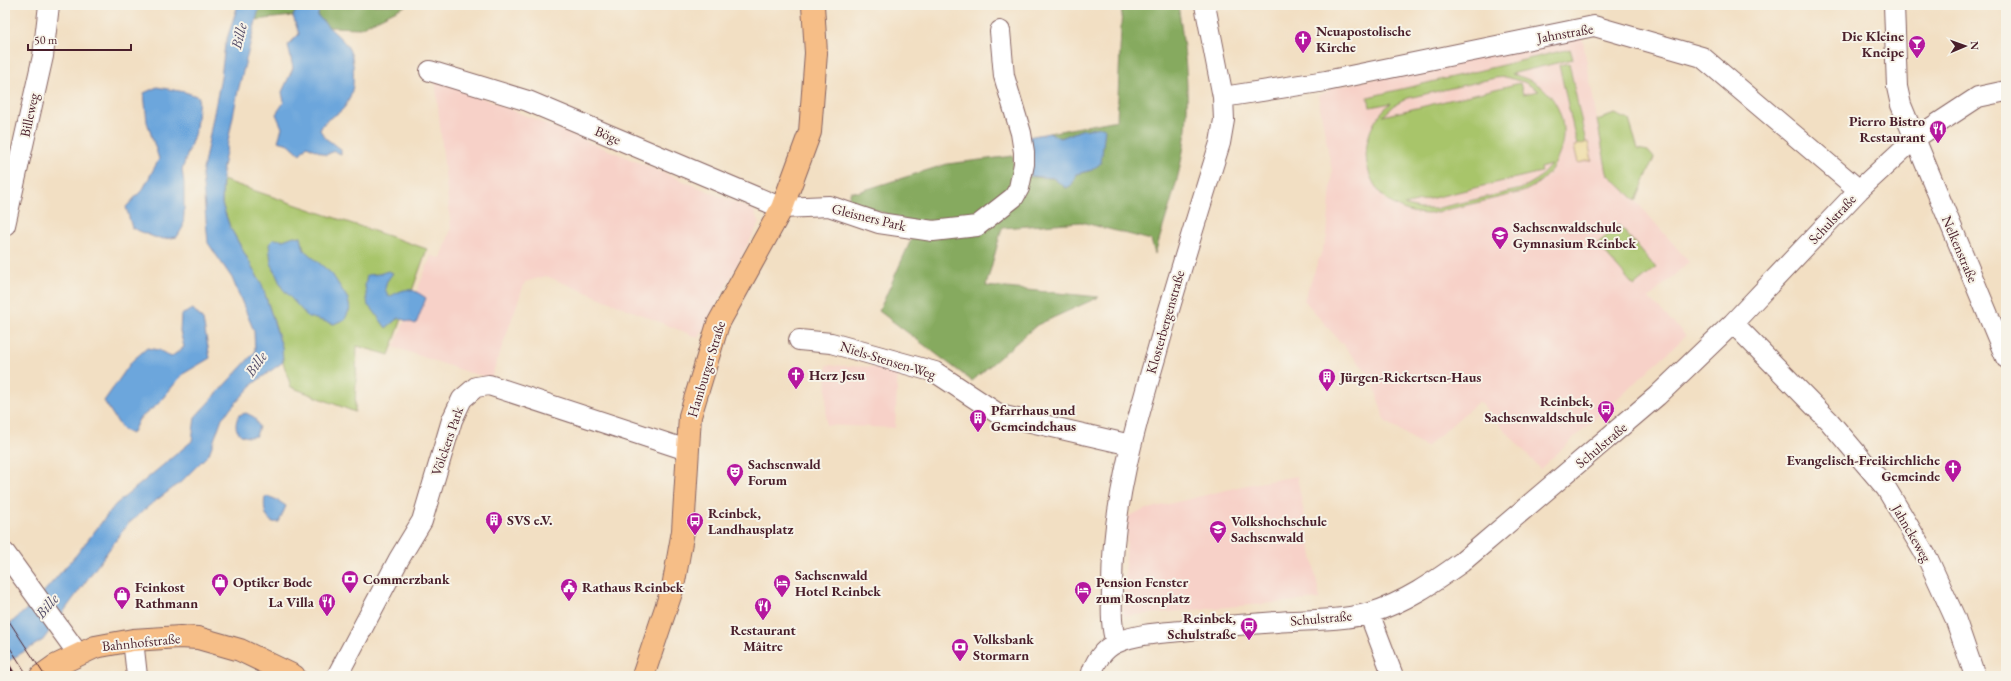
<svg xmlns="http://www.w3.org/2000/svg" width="2011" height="681" font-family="'EB Garamond',serif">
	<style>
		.built { fill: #f7d1c8 }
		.green { fill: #a8c56b; stroke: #79724b; fill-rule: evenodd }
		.forest { fill: #86aa5f; stroke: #686445 }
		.sand { fill: #eeda9e; stroke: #9c7c64 }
		.water { fill: #6ca6dc; stroke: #5b6284 }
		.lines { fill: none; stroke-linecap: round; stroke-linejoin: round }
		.minor-casing { stroke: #856260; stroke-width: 22 }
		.major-casing { stroke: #856260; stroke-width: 24 }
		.minor { stroke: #fff; stroke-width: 20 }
		.major { stroke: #f6be87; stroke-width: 22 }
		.tram { stroke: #4a1f2b; stroke-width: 1 }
		.rail { stroke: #4a1f2b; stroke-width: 3 }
		.labels { text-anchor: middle; stroke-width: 4; stroke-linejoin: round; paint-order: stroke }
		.poi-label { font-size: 14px; font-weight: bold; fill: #4a1f2b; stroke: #f7f3e8; text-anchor: start }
		.street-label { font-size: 14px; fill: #4a1f2b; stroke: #f7f3e8 }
		.water-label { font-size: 15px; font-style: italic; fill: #564e69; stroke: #f7f3e8 }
	</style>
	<rect width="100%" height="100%" fill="#f7f3e8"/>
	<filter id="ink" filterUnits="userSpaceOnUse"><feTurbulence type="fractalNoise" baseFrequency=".025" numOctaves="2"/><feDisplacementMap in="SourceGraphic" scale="8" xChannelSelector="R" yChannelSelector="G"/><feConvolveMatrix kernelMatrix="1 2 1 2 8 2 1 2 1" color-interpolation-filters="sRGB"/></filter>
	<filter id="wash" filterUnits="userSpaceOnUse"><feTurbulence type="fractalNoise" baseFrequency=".012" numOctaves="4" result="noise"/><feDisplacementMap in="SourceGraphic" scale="16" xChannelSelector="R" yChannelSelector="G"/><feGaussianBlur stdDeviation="0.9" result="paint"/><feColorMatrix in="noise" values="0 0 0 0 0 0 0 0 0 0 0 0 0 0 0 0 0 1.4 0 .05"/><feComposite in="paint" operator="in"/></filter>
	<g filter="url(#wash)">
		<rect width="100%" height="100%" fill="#f2dfc3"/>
		<!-- built -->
		<path class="built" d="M1582,35l15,85 18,-6 14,6 9,29 10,2 6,7 -18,43 53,61 -40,36 37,38 -146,133 -61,-68 -53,46 -41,-26 -14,-44 -67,-77 23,-63 5,-66 -14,-75 17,-9z
			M435,78l318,132 6,13 -60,115 -153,-62 -21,6 -34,96 -24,-6 -73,-25 37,-91 10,2 10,-29z
			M827,365l71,3 -3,60 -69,-3z
			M1297,476l23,123 -197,17 5,-100 16,-6 103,-25z"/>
		<!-- green -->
		<path class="green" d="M1570,49l3,10 -62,15c12,3 23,7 33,15 34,32 20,87 -22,103l-93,22c-63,0 -84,-73 -38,-111l-21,4 -2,-10zM1505,77l19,5 15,9 -16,3 -3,-11 -137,33 12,-11 13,-7 87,-20zM1551,165l-13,14 -17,10 -87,20h-15l-15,-4 137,-33 -1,-4z
			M1569,63l17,80 -9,2 -18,-80z
			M1615,114l14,6 9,29 10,2 6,7 -18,43 -29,-28 -10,-53z
			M223,180l204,69 -38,106 -32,-9 -2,66 -64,-25 -8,-25 -1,-15 -20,-62 -32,-58 -8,-23z
			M1619,225l37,43 -22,18 -37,-42z"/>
		<!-- forest -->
		<path class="forest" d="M260,5h39l-6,11 -38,4z
			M319,5h88l-47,23 -32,-1 -10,-11z
			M1122,5h56c8,51 14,101 4,152 -6,33 -18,65 -27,97l-4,-14 -70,-18 -79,6 -16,58 113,11 -62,28 -65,56 -93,-70 31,-69 13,-16 -75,-25 3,-10 7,1 89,-28 66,-8 1,16 20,5 19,1 19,7 4,-11 16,-4 -11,-40 -20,8 -12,-5 68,-13z"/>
		<!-- sand -->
		<path class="sand" d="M1588,142l4,18 -14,3 -4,-17z"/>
		<!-- water -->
		<path class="water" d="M238,5h22l-22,86 -15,76 -1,37 8,23 32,58 20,62 1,15 -29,21 -32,35 -13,36 -28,28 -31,23 -23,20 -84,115 -38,23v-35l29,-25 43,-49 38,-49 77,-64 3,-24 60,-65 -1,-21 -22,-53 -24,-35 -6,-68 19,-98 4,-32z
			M299,5h20l-1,11c26,29 38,25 35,69 -1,7 -5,20 -11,25 -10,9 -15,6 -22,20l5,8 16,11v5l-7,-3 -8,4 -19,-9 -7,8 -11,-10 -11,-3 4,-13 -6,-14 8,-12 -2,-10 11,-24 -5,-23 11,-11 -6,-18z
			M157,87l28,5 14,5 -3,32 -14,41 2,13v31l-1,13 -6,10 -13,2 -10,-2 -22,-9 -6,-21 17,-18 16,-30 -12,-37 -3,-29z
			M1103,127l2,2 -4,34 -9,7 -16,4 -4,11 -6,3 -13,-10 -23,-2 -2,-39 21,-4 12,5 20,-8z
			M294,236l7,1 3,13 28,24 16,25 2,10 -5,10 -11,5 -26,-7 -26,-29 -11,-25 -2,-19 5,-5 9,1z
			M388,271l5,2 -6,8 -2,8 4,8c17,-9 20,-11 37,1l-10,26 -18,-6 -12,10 -13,-18 -5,-4 -3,-20 2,-11 12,-1z
			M193,309l10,11 7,38 -27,16 -26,31 -18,14 -7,15 -10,-5 -18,-28 28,-40 15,-13 12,2 12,7 13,-10 -4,-16 1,-16z
			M246,413l8,4 5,10 -3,9c-16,4 -25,-6 -17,-21z
			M265,497c8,-1 15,5 21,9l-7,16c-14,3 -16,-15 -14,-25z"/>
	</g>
	<g filter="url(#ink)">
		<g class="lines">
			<defs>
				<path id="minor" d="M1894,5l3,82 4,18 105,253
					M430,71l98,30 254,107 47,-2 50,17 54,8 44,-5 37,-29 5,-9 5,-24v-12l-3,-19 -17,-57 -4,-45
					M1223,97l103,-16 268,-55 108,31 157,133
					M5,225l38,-169 6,-51
					M1733,323l96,98 57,67 42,71 27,59 20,58
					M799,340l32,3 104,29 65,43 131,30
					M5,553l74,102
					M1369,613l24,63
					M133,640l4,36
					M1116,643c-6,-19 -4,-38 -4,-57 0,-79 22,-156 44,-231 20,-71 42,-142 64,-212l4,-23 -1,-23 -18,-92
					M337,676l62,-117 23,-38 30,-101 10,-21 14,-12 13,-2 198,65
					M1091,676c3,-13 12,-27 25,-33 20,-9 43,-10 65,-12 32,-4 64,-7 96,-9 30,-2 63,-1 93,-9 34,-10 64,-31 92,-51l195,-166 76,-73 126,-133 55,-51 64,-42 28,-6"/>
				<path id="major" d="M41,676l14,-10 40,-19 38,-7 47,-3 18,1 42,12 54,26
					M643,676l30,-89 10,-56 7,-115 28,-92 64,-116 28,-76 6,-79 -3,-48"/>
			</defs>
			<!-- minor casing -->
			<use href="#minor" class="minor-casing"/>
			<!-- major casing -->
			<use href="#major" class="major-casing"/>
			<!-- minor -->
			<use href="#minor" class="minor"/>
			<!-- major -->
			<use href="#major" class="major"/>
			<!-- tram -->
			<path class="tram" d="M5,615l40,61
				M5,640l23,36"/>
			<!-- rail -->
			<path class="rail" d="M5,659l10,17
				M5,674l1,2"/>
		</g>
	</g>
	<!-- icons -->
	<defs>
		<symbol id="church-pin" viewBox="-11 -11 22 30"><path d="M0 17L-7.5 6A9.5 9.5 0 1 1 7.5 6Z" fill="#b5179e" stroke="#f7f3e8"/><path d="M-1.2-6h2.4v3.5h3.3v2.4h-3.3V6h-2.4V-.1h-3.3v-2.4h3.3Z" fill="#fff"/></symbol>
		<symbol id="bar-pin" viewBox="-11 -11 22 30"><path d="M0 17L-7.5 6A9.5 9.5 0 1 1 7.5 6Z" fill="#b5179e" stroke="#f7f3e8"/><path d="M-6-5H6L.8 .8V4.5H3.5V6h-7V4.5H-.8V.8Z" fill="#fff"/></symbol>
		<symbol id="restaurant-pin" viewBox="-11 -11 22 30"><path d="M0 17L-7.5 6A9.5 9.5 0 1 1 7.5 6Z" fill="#b5179e" stroke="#f7f3e8"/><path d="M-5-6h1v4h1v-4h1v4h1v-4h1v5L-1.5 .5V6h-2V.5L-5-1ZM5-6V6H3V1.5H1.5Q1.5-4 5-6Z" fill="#fff"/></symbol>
		<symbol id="school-pin" viewBox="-11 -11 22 30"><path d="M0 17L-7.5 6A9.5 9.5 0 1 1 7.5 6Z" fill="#b5179e" stroke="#f7f3e8"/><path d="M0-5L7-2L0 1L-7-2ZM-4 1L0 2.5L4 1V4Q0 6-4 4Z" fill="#fff"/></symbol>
		<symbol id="building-pin" viewBox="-11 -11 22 30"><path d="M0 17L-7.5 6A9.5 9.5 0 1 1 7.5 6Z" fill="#b5179e" stroke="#f7f3e8"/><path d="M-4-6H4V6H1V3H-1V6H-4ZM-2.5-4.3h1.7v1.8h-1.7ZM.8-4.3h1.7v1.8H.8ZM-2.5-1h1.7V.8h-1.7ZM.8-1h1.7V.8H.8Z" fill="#fff"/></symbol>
		<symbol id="bus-pin" viewBox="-11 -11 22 30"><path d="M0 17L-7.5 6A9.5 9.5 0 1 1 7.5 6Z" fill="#b5179e" stroke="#f7f3e8"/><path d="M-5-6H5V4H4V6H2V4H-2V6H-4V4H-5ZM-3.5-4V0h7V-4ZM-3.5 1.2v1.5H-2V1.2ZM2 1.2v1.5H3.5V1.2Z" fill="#fff"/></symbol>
		<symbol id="theatre-pin" viewBox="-11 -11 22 30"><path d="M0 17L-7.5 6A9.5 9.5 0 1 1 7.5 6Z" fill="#b5179e" stroke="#f7f3e8"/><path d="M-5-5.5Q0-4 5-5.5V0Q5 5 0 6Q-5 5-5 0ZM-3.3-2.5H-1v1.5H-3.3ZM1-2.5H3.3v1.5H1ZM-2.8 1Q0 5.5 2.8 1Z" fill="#fff"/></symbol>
		<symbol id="university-pin" viewBox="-11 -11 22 30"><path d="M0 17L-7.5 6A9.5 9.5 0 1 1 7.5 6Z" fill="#b5179e" stroke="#f7f3e8"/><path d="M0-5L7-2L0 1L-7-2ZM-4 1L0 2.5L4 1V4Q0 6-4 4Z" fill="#fff"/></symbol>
		<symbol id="bank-pin" viewBox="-11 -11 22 30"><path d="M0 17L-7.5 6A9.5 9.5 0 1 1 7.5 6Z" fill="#b5179e" stroke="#f7f3e8"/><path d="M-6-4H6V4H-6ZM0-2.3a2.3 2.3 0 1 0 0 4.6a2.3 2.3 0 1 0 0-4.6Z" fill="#fff"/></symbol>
		<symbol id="shop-pin" viewBox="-11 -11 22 30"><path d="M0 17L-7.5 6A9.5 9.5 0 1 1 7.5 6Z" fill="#b5179e" stroke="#f7f3e8"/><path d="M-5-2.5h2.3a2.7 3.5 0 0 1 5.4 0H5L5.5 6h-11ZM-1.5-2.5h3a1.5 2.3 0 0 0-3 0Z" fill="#fff"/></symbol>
		<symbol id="hotel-pin" viewBox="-11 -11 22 30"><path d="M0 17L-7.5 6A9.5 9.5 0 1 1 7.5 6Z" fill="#b5179e" stroke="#f7f3e8"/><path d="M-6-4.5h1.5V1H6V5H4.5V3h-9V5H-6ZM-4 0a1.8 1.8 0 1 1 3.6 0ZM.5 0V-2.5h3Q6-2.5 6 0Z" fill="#fff"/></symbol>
		<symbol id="civic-pin" viewBox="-11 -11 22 30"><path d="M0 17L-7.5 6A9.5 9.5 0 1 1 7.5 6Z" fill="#b5179e" stroke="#f7f3e8"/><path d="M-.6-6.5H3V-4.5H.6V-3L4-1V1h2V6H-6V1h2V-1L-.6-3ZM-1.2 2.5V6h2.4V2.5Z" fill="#fff"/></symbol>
	</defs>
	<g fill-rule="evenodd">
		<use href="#church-pin" x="1293" y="29" width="20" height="27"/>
		<use href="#bar-pin" x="1907" y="34" width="20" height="27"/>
		<use href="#restaurant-pin" x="1928" y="119" width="20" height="27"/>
		<use href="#school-pin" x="1490" y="225" width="20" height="27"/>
		<use href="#church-pin" x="786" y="365" width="20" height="27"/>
		<use href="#building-pin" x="1317" y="367" width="20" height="27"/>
		<use href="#bus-pin" x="1596" y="399" width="20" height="27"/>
		<use href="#building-pin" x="968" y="408" width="20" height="27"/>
		<use href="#church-pin" x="1943" y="458" width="20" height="27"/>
		<use href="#theatre-pin" x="725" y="462" width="20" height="27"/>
		<use href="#building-pin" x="484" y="510" width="20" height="27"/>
		<use href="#bus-pin" x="685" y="511" width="20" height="27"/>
		<use href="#university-pin" x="1208" y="519" width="20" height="27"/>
		<use href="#bank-pin" x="340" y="569" width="20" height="27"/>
		<use href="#shop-pin" x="210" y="572" width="20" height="27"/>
		<use href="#hotel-pin" x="772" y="573" width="20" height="27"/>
		<use href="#civic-pin" x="559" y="577" width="20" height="27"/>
		<use href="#hotel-pin" x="1073" y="580" width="20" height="27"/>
		<use href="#shop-pin" x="112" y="585" width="20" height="27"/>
		<use href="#restaurant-pin" x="317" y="592" width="20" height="27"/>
		<use href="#restaurant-pin" x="753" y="596" width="20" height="27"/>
		<use href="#bus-pin" x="1239" y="616" width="20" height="27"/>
		<use href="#bank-pin" x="950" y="637" width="20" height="27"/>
	</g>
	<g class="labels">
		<!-- poi labels -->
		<g class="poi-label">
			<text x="1316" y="36">Neuapostolische<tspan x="1316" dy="16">Kirche</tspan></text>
			<text x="1904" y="41" text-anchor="end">Die Kleine<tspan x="1904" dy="16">Kneipe</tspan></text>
			<text x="1925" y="126" text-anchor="end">Pierro Bistro<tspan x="1925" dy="16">Restaurant</tspan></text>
			<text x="1513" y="232">Sachsenwaldschule<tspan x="1513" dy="16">Gymnasium Reinbek</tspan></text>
			<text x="809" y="380">Herz Jesu</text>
			<text x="1340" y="382">Jürgen-Rickertsen-Haus</text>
			<text x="1593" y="406" text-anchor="end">Reinbek,<tspan x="1593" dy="16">Sachsenwaldschule</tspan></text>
			<text x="991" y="415">Pfarrhaus und<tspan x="991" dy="16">Gemeindehaus</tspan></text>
			<text x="1940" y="465" text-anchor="end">Evangelisch-Freikirchliche<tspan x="1940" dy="16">Gemeinde</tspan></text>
			<text x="748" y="469">Sachsenwald<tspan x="748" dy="16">Forum</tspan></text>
			<text x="708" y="518">Reinbek,<tspan x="708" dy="16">Landhausplatz</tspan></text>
			<text x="507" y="525">SVS e.V.</text>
			<text x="1231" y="526">Volkshochschule<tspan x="1231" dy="16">Sachsenwald</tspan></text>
			<text x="795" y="580">Sachsenwald<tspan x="795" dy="16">Hotel Reinbek</tspan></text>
			<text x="363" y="584">Commerzbank</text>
			<text x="233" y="587">Optiker Bode</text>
			<text x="1096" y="587">Pension Fenster<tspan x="1096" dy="16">zum Rosenplatz</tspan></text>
			<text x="135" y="592">Feinkost<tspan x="135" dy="16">Rathmann</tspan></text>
			<text x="582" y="592">Rathaus Reinbek</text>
			<text x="314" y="607" text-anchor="end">La Villa</text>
			<text x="1236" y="623" text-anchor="end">Reinbek,<tspan x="1236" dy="16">Schulstraße</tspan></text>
			<text x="763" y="635" text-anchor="middle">Restaurant<tspan x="763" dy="16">Mâitre</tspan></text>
			<text x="973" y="644">Volksbank<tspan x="973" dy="16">Stormarn</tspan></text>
		</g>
		<!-- street labels -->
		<g class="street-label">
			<text transform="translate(1565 33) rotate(-10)" y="5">Jahnstraße</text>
			<text transform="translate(29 115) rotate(-78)" y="5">Billeweg</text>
			<text transform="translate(608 135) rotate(23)" y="5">Böge</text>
			<text transform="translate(869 217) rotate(14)" y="5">Gleisners Park</text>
			<text transform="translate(1832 219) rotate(-47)" y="5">Schulstraße</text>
			<text transform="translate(1960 249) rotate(67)" y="5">Nelkenstraße</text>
			<text transform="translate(1165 322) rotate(-74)" y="5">Klosterbergenstraße</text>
			<text transform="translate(888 360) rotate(17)" y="5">Niels-Stensen-Weg</text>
			<text transform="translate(706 369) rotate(-73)" y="5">Hamburger Straße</text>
			<text transform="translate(447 441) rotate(-71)" y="5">Völckers Park</text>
			<text transform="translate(1601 445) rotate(-40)" y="5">Schulstraße</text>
			<text transform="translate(1912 533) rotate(60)" y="5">Jahnckeweg</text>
			<text transform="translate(1321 618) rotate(-5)" y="5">Schulstraße</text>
			<text transform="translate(141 642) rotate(-6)" y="5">Bahnhofstraße</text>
		</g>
		<!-- water labels -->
		<g class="water-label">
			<text transform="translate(239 36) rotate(-76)" y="5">Bille</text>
			<text transform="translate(256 364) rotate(-55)" y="5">Bille</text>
			<text transform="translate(47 606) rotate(-49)" y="5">Bille</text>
		</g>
	</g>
	<!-- margin -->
	<rect width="2011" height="681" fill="none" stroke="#f7f3e8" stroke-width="20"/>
	<!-- north arrow -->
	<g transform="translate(1965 46) rotate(88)" stroke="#f7f3e8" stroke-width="3" paint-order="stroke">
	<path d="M0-3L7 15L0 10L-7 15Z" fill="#4a1f2b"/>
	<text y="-6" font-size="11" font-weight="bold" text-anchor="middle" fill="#4a1f2b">N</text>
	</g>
	<!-- scale -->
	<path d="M28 44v6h103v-6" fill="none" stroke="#4a1f2b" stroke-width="2"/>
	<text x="34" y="44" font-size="12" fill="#4a1f2b" stroke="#f7f3e8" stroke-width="3" paint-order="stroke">50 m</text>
</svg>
